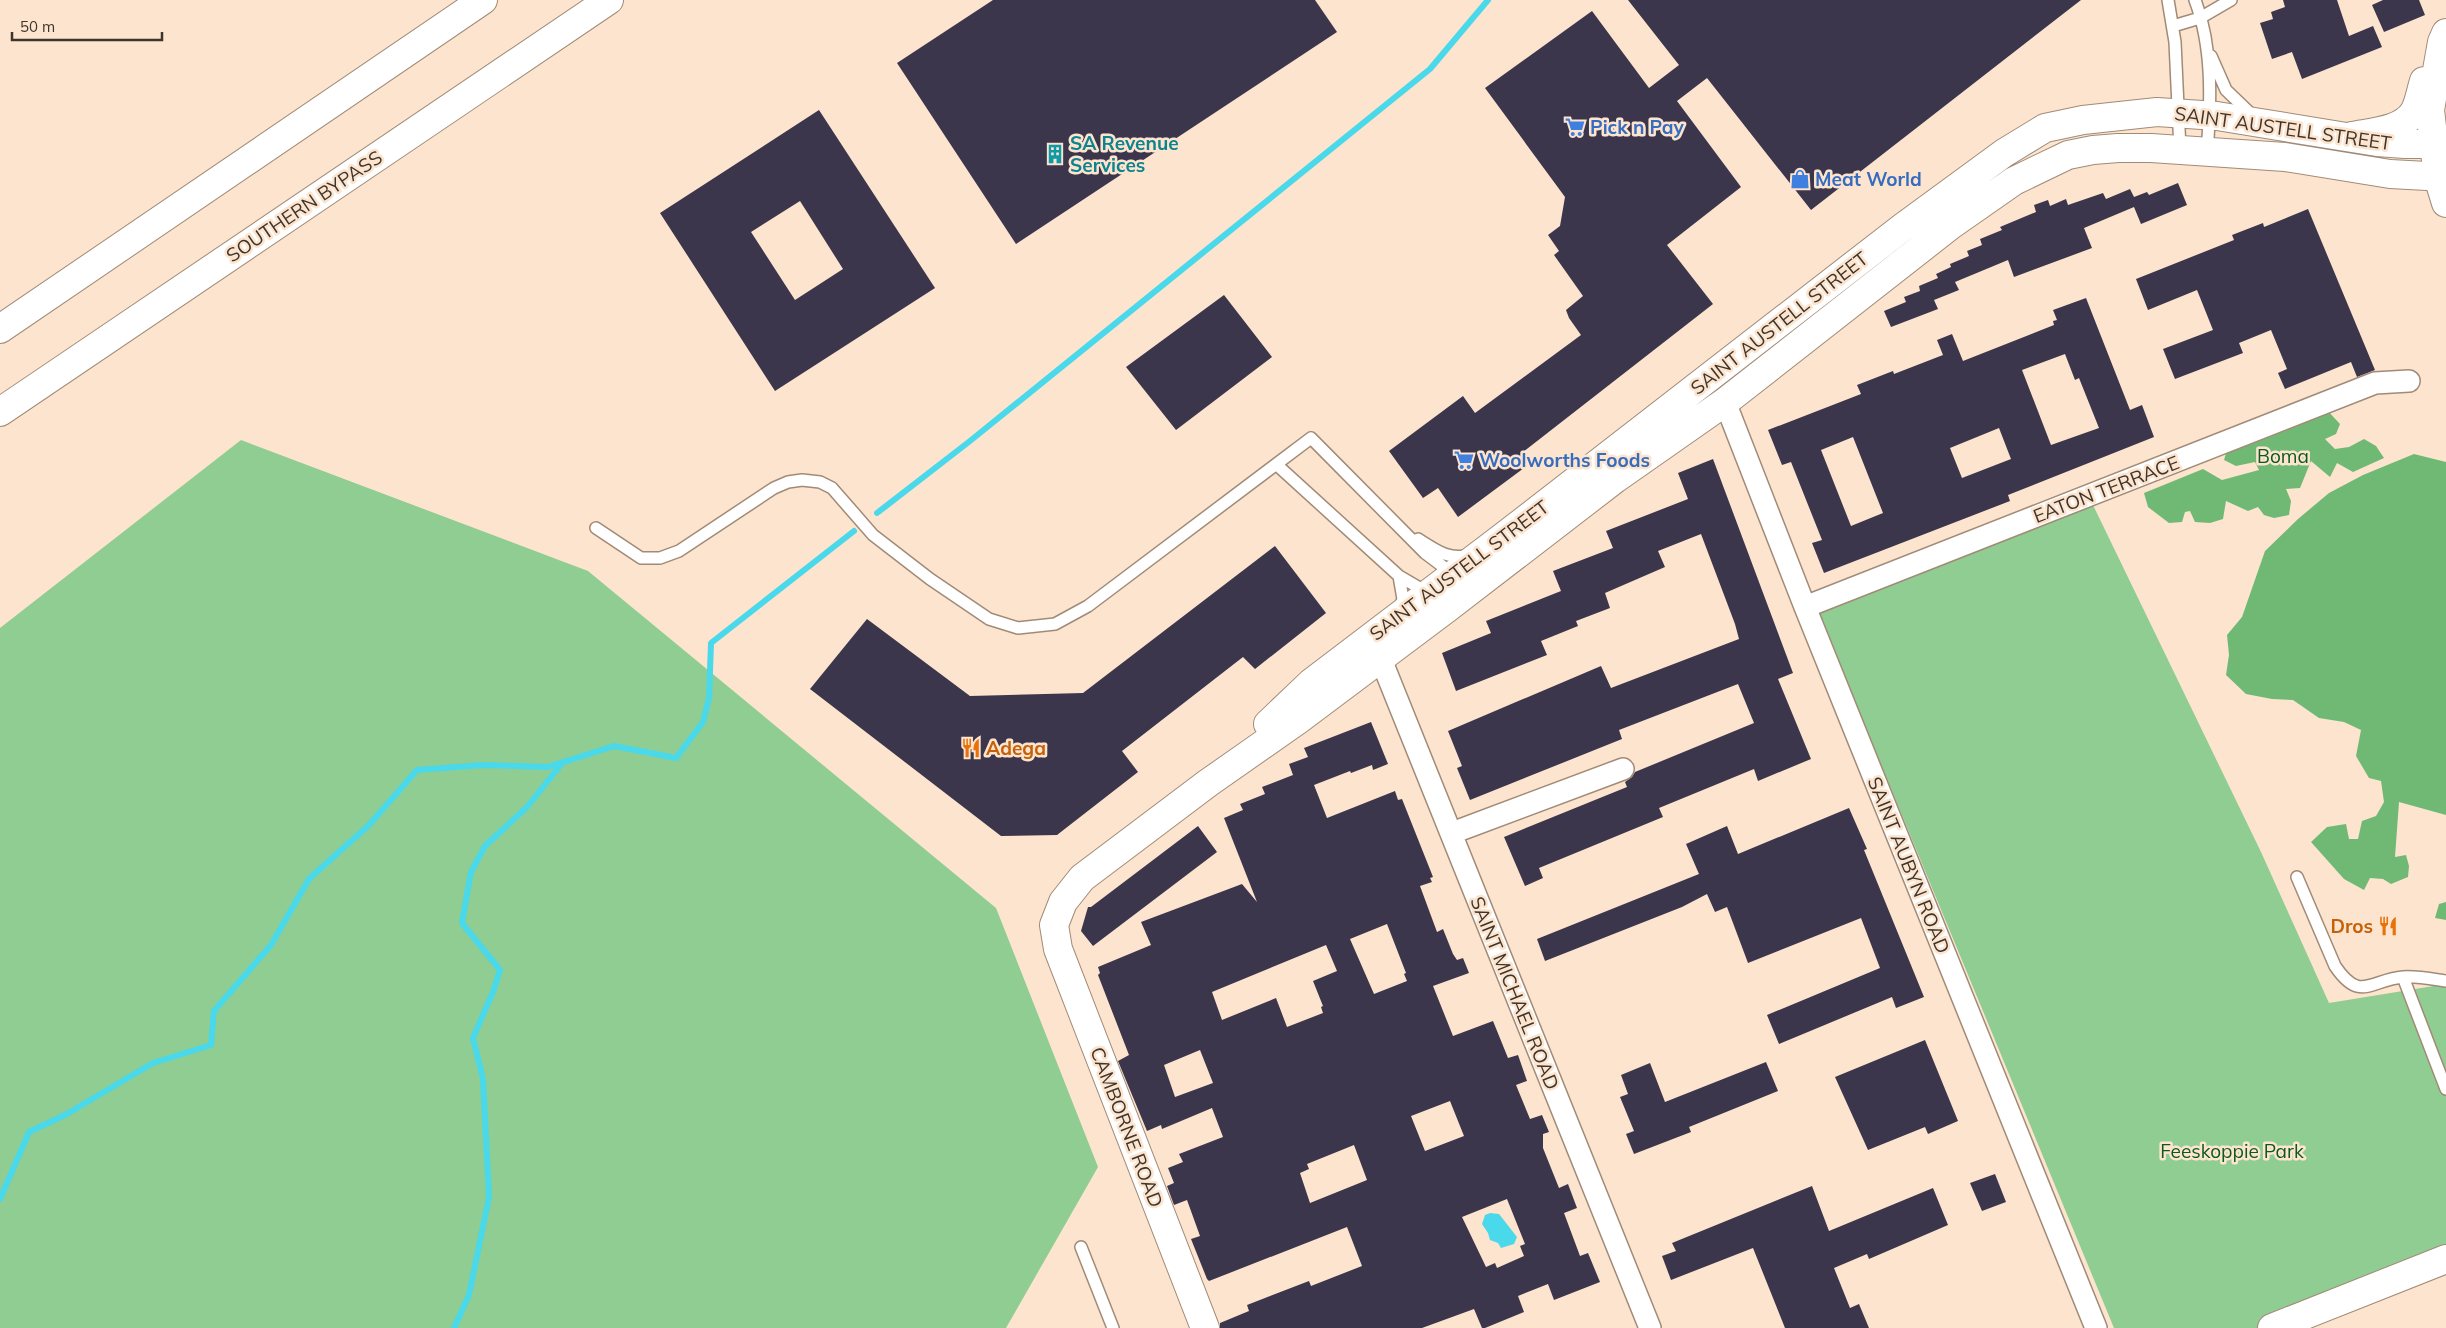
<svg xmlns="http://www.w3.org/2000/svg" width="2446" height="1328" font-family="Mulish,sans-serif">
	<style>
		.green { fill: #8fcd92 }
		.forest { fill: #70b975 }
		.water { fill: #4ad8eb }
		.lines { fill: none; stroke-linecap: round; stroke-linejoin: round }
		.stream { stroke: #4ad8eb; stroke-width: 6 }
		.building { fill: #3c364c; fill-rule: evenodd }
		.lane-casing { stroke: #a18b77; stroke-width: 14 }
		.street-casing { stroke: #a18b77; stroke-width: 24 }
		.secondary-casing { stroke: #a18b77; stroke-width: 30 }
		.primary-casing { stroke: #a18b77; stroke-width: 30 }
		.highway-casing { stroke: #a18b77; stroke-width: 30 }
		.lane { stroke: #fff; stroke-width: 11 }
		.street { stroke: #fff; stroke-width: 21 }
		.secondary { stroke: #fff; stroke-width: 28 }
		.primary { stroke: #fff; stroke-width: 28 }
		.highway { stroke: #fff; stroke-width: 28 }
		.labels { text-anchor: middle; stroke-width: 5; stroke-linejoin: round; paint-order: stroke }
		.shop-label { font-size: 19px; font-weight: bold; fill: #366cbe; stroke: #fce4ce; text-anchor: start }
		.street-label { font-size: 19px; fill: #3d342b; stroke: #fce4ce }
		.culture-label { font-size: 19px; font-weight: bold; fill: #0d838f; stroke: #fce4ce; text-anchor: start }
		.park-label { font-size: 19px; fill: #095a1b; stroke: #fce4ce }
		.food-label { font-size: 19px; font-weight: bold; fill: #c56008; stroke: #fce4ce; text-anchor: start }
	</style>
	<rect width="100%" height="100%" fill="#fce4ce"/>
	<!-- green -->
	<path class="green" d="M241,440l347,131 408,337 102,259 -92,161h-1006v-700z
		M2092,503l169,349 68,151 117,-19v273l-180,71h-152l-296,-716z"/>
	<!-- forest -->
	<path class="forest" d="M2326,409l14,15 -4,10 -11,5 10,10 14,-2 15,-8 12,7 8,12 -31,14 -16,-9 -7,14 -19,-16 -11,27 -14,1 5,12 -2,14 -15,3 -10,-3 -6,-8 -10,4 -22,-10 -3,18 -13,4 -15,-1 -5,-11 -5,1 -3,10 -13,1 -21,-16 -4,-14 59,-24 19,11 37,-10 -4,-8 -19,4 -12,-6 3,-10z
		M2414,454l32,8v353l-47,-13 -4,55 11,-2 3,11 -1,11 -17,7 -8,-5 -13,-1 -6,12 -20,-11 -33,-37 16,-15 19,-3 3,15h9l4,-18 14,-5 8,-14 -3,-21 -12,-3 -13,-22 5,-26 -17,-8 -25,-4 -26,-18 -21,-1 -26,-5 -20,-19 3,-20 -2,-20 15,-18 23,-66 33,-32 31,-26 34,-18z
		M2446,902v18l-11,-2 4,-14z"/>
	<!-- water -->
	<path class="water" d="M1490,1213l9,1 18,23 -3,7 -13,4 -3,-5 -8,-3 -2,-7 -6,-9 3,-9z"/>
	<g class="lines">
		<!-- stream -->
		<path class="stream" d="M877,513l93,-72 460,-372 58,-69
			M0,1199l29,-67 36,-17 88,-52 58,-18 3,-34 57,-66 38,-66 60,-54 48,-55 66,-5 65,2 66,-21 62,12 27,-36 6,-24 2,-55 143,-112
			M454,1328l15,-33 20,-98 -6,-118 -10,-41 20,-46 7,-22 -38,-47 9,-51 14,-26 42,-39 36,-45"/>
	</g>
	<!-- building -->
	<path class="building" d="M993,0h322l22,32 -321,212 -119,-181z
		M1628,0h453l-270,210 -104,-132 -30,23 64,86 -74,58 46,59 -190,148 9,10 -74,55 -20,-29 -15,10 -34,-47 74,-55 12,17 106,-78 -12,-17 -3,-8 17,-14 -29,-41 5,-4 -11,-16 12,-9 5,-29 -80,-109 107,-77 57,77 30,-23z
		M2283,0h54l12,36 24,-10 9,21 -80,32 -10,-27 -20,7 -12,-36 13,-4 -2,-7 14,-5z
		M2383,0h36l6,15 -41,17 -12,-27z
		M819,110l116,178 -160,103 -115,-178zM800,201l43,68 -48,31 -44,-68z
		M2178,183l9,22 -46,19 -7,-17 -50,21 8,20 -78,29 -6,-17 -53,22 4,8 -25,10 4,9 -47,18 -7,-16 22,-9 -2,-5 16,-6 -1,-5 19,-8 -2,-4 15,-7 -1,-3 19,-8 -2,-5 15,-6 -2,-6 22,-9 -2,-3 36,-15 -2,-7 14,-5 2,6 16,-7 2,6 35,-12 3,6 24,-10 4,8 13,-5 2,3z
		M2308,209l67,161 -18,7 -6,-15 -66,27 -7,-16 9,-4 -16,-39 -32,13 4,10 -68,26 -12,-30 50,-19 -16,-40 -49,20 -12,-31 98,-39 -2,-5 31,-12 1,4z
		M1224,295l48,62 -96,73 -50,-63z
		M2086,298l44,112 12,-5 12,32 -146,58 2,6 -186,72 -12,-30 10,-3 -31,-78 -9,3 -14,-35 93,-36 -4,-9 36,-14 1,3 49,-19 -6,-15 15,-6 11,27 91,-36 -1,-4 4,-1 -4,-10zM2065,354l10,26 4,-2 20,50 -48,17 -29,-75zM1999,428l12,31 -49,19 -12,-30zM1853,437l30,76 -32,13 -30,-76z
		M1713,459l80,214 -15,6 33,80 -53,22 -4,-12 -95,39 4,9 -124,51 4,10 -18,8 -21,-49 123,-50 -2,-5 7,-5 3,-5 119,-49 -16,-39 -119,46 3,9 -152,61 -13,-32 5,-2 -14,-35 153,-65 10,22 128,-49 -4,-15 -34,-90 -43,17 7,16 -60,26 5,15 -34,13 2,5 -37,15 6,14 -91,36 -14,-38 49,-20 -5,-12 75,-30 -8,-20 60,-23 -7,-17 82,-32 -10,-26z
		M1275,546l51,67 -71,56 -12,-12 -121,94 16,21 -81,63 -56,1 -191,-147 57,-70 103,77 113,-3z
		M1371,722l17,42 -15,6 -1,-5 -21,8 -1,-2 -36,14 13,33 68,-27 3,9 4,-1 31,78 -3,1 2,4 -12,4 17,46 6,-3 10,25 4,6 6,-2 6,15 -36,13 20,50 40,-15 15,37 10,-3 9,26 -11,4 14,34 12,-4 7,17 -6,2v14l16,40 9,-4 9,24 -13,5 16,43 8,-3 12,29 -46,18 -6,-16 -30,12 6,16 -39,16h-3l-8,-19 -52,19h-202v-5l29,-12 -2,-6 62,-24 2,5 51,-20 -15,-39 -138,54 -2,-2 -16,-40 9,-3 -13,-36 -13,5 -7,-19 7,-3 -6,-15 15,-6 -4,-8 44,-17 -11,-29 -50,21 -1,-4 -14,6 -29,-70 11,-6 -31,-80 2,-2 -2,-6 53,-22 -10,-23 101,-38 15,18 -33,-84 19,-8 -3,-6 25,-10 -3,-7 31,-12 -4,-11 19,-7 -4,-9zM1387,924l19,49 -2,1 3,7 -33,13 -24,-55zM1326,945l11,26 -24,10 10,25 -2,1 2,6 -36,14 -11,-29 -54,22 -10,-28zM1200,1050l13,33 -38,14 -11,-32zM1450,1101l14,35 -39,15 -14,-35zM1354,1145l13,35 -57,23 -10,-30 9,-4 -2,-5zM1507,1199l18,45 -5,2 4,10 -27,12 -2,-5 -9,4 -24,-50z
		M1849,808l18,41 -3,1 60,147 -28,11 -4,-11 -113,47 -12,-29 113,-47 -19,-50 -113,45 -21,-56 -12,5 -8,-18 -25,13 -137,54 -8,-22 162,-65 -13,-30 41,-18 11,28z
		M1198,826l19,26 -124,94 -12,-15 7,-24h3z
		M1925,1040l33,81 -30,13 -3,-7 -57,23 -33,-73z
		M1766,1062l12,29 -89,36 2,5 -57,22 -8,-20 8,-3 -14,-34 8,-3 -7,-19 29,-12 15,39z
		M1995,1174l11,28 -24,9 -12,-28z
		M1812,1186l17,45 104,-43 15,37 -79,34 -2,-5 -33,14 16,40 9,-4 10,24h-84l-32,-80 -82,32 -9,-24 14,-5 -4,-8z"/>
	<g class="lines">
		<defs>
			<path id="lane" d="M2168,0l7,42 5,108
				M2195,0c18,47 16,102 12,152
				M2173,26l27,-8 31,-18
				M2211,56l15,34 26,25
				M1277,465l122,111 29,17
				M596,528l45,30h19l19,-7 95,-63 14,-6 14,-2 18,2 12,6 41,47 57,44 59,40 29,9 37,-4 33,-18 223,-168 114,115 28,21
				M1418,539c16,10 31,22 51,16
				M1399,610l4,-11 -4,-23
				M2297,877l38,89c25,37 35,14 68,11 14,-1 29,2 43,4
				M2403,977l43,112
				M1081,1247l32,81"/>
			<path id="street" d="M1725,402l80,205 291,721
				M1805,607l570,-224 34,-2
				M1380,657l270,671
				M1452,833l171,-64"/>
			<path id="secondary" d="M1268,724l43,-41 192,-146 400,-310 101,-74 41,-25 38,-8 74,-8 60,4 160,26 28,2h41
				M1205,1328l-147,-379 -4,-24 9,-23 19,-24 126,-95 90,-63 148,-111 169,-130 110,-77 226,-177 63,-44 54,-26 25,-5 25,-2h33l134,9 105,17 56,3
				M2272,1328l174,-69"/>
			<path id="primary" d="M2446,33l-4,9 -12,68 8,67 8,26
				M2352,136c20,-4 50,-5 62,-24 5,-8 7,-22 10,-31"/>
			<path id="highway" d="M0,329l483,-329
				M0,412l609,-412"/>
		</defs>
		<!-- lane casing -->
		<use href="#lane" class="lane-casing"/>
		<!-- street casing -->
		<use href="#street" class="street-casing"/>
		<!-- secondary casing -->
		<use href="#secondary" class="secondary-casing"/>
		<!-- primary casing -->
		<use href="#primary" class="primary-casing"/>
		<!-- highway casing -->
		<use href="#highway" class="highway-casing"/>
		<!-- lane -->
		<use href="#lane" class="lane"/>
		<!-- street -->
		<use href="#street" class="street"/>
		<!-- secondary -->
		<use href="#secondary" class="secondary"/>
		<!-- primary -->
		<use href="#primary" class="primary"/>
		<!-- highway -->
		<use href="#highway" class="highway"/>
	</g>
	<!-- icons -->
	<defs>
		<symbol id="supermarket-bare" viewBox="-9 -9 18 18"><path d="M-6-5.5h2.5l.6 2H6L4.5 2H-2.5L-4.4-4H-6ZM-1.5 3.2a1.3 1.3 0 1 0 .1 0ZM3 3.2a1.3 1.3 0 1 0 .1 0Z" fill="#3f7fe0" stroke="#fce4ce" stroke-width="2.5" paint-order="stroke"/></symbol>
		<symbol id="building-bare" viewBox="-9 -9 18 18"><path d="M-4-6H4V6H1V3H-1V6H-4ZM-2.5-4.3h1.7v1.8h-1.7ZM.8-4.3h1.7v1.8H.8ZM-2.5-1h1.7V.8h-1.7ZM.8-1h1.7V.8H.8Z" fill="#0f9aa8" stroke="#fce4ce" stroke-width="2.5" paint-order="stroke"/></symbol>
		<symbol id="shop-bare" viewBox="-9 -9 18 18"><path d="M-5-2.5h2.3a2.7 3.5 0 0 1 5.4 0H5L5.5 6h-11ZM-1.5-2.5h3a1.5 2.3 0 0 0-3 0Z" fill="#3f7fe0" stroke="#fce4ce" stroke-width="2.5" paint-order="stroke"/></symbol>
		<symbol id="restaurant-bare" viewBox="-9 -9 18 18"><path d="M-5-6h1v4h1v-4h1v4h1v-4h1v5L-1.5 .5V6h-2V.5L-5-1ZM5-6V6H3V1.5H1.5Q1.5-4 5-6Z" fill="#e8710a" stroke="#fce4ce" stroke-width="2.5" paint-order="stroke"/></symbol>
	</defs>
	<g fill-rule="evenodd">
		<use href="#supermarket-bare" x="1561" y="113" width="28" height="28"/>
		<use href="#building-bare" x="1041" y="140" width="28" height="28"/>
		<use href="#shop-bare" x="1786" y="165" width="28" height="28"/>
		<use href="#supermarket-bare" x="1450" y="446" width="28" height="28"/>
		<use href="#restaurant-bare" x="957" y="734" width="28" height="28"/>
		<use href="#restaurant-bare" x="2374" y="912" width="28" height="28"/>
	</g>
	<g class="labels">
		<!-- shop labels -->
		<g class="shop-label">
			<text x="1590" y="134">Pick n Pay</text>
			<text x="1815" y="186">Meat World</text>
			<text x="1479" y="467">Woolworths Foods</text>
		</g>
		<!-- street labels -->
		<g class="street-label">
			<text transform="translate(2283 128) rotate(8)" y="7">SAINT AUSTELL STREET</text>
			<text transform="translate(304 206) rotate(-34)" y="7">SOUTHERN BYPASS</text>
			<text transform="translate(1779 323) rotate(-38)" y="7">SAINT AUSTELL STREET</text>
			<text transform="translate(2106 489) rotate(-21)" y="7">EATON TERRACE</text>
			<text transform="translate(1459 570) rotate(-37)" y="7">SAINT AUSTELL STREET</text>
			<text transform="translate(1909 865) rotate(68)" y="7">SAINT AUBYN ROAD</text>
			<text transform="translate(1515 993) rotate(68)" y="7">SAINT MICHAEL ROAD</text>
			<text transform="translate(1127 1127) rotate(69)" y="7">CAMBORNE ROAD</text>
		</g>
		<!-- culture labels -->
		<g class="culture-label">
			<text x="1070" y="150">SA Revenue<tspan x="1070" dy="22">Services</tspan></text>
		</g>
		<!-- park labels -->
		<g class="park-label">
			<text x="2283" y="463">Boma</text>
			<text x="2232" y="1158">Feeskoppie Park</text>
		</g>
		<!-- food labels -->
		<g class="food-label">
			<text x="986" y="755">Adega</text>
			<text x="2373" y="933" text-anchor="end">Dros</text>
		</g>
	</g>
	<!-- scale -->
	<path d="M12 32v8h150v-8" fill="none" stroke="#3d342b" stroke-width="2.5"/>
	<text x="20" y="32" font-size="15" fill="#3d342b" stroke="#fce4ce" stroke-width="4" paint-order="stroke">50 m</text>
</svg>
